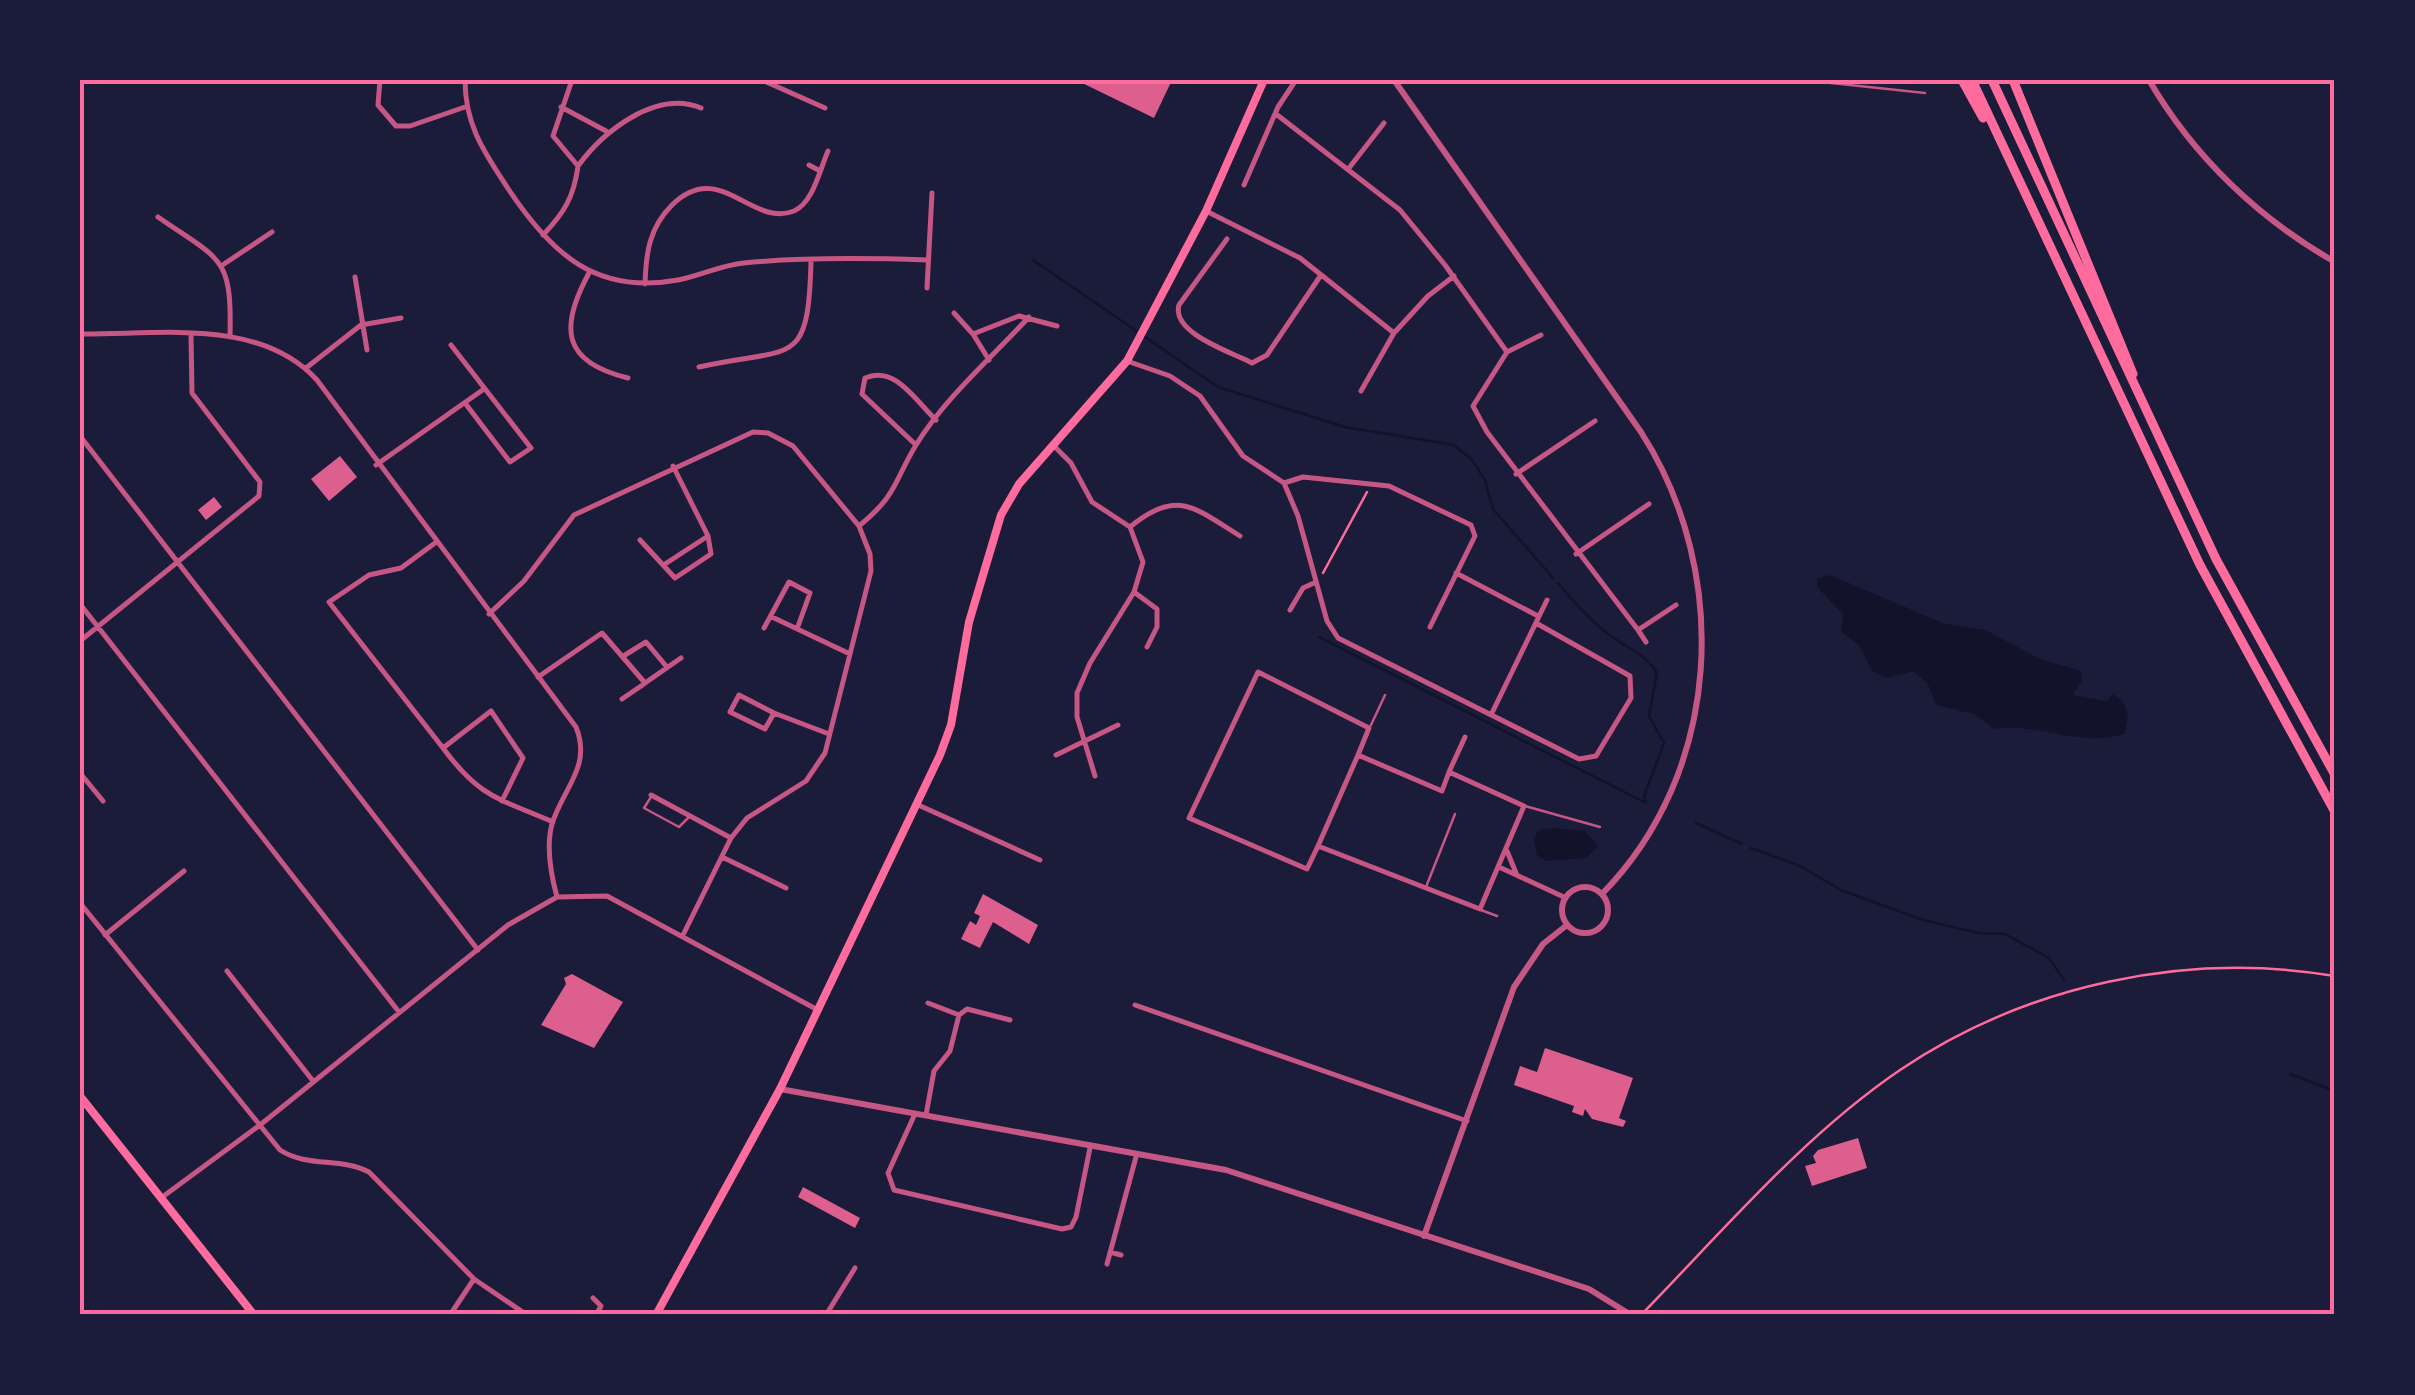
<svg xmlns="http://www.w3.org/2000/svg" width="2415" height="1395" font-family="'Public Sans',sans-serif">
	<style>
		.water { fill: #12122b }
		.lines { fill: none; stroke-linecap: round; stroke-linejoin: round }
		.stream { stroke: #12122b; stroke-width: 2.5 }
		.building { fill: #dd5f8e }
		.path { stroke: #ff6b9d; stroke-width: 2.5 }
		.service { stroke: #c65784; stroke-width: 2.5 }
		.minor { stroke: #c65784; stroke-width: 5 }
		.tertiary { stroke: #c65784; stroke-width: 6 }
		.secondary { stroke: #ff6b9d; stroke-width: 8 }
		.primary { stroke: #ff6b9d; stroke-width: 8 }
		.trunk { stroke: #ff6b9d; stroke-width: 9 }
		.neatline { fill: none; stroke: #ff6b9d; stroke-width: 4 }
	</style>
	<rect width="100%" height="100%" fill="#1b1b3a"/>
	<!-- water -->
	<path class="water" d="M1830,575l115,49 40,6 55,29 41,12 1,9 -9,15 34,6 5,-7c18,10 18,22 12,40 -43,14 -87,-12 -130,-5l-20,-15 -38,-9 -8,-21 -15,-13 -26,7 -15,-7 -13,-26 -18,-14 3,-16 -27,-28v-8z
		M1552,828l33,3 13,15 -12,12 -40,3 -9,-6 -3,-17 5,-8z"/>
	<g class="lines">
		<!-- stream -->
		<path class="stream" d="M1033,260l185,127 127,40 109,18 18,15 13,20 8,29 60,69
			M1319,637l327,166 -2,-7 20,-53 -15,-27 8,-43c-12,-20 -31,-25 -49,-39 -19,-15 -34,-32 -50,-51
			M1696,823l46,21
			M1751,848l49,18 41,24 82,30 56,13 26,1 44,24 15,22
			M2290,1074l45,17"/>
	</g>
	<!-- building -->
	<path class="building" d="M1076,80h96l-18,38z
		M340,456l17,21 -28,24 -18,-22z
		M214,497l8,10 -16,13 -8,-10z
		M983,894l55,31 -9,19 -36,-22 -13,26 -19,-9 9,-18 6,4 4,-9 -6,-3z
		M572,974l51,28 -29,46 -53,-23 25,-41 -2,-6z
		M1545,1048l88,30 -14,40 7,3 -3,6 -31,-8 -7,-10 -2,7 -11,-4 2,-6 -60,-21 6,-19 17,6z
		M1858,1138l9,30 -55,18 -7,-20 11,-3 -3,-7 5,-6z
		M803,1187l57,31 -5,10 -57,-31z"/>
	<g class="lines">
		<!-- path -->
		<path class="path" d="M1323,573l44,-81
			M1641,1315c82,-84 162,-179 259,-245 126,-85 285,-119 435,-94"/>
		<!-- service -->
		<path class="service" d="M1803,80l122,13
			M1371,725l14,-30
			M651,797l-7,11 35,19 10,-10
			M1525,806l75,21
			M1426,887l29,-73
			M1481,910l16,6"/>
		<!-- minor -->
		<path class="minor" d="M380,80l-2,25 18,21h14l55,-19
			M465,80c0,46 20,73 44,110 43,64 87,105 169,90 22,-4 43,-15 66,-17 59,-6 124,-5 183,-3
			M762,80l63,28
			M561,107l45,24
			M1276,114l124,96 45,55 62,87
			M809,165l11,6
			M578,166c24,-33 77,-77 123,-58
			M1349,168l35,-45
			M1244,185l34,-78 18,-27
			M1206,211l94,47 94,75 34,-37 26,-20
			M158,217c63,44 74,38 72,120
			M543,235c21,-22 31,-38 35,-69l-25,-30 19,-56
			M1227,239l-48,66c-8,28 52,47 73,58l15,-8 54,-80
			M224,264l48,-32
			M589,273c-30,55 -27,89 39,105
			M355,277l12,73
			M645,284c1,-31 4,-56 27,-79 48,-47 79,23 122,6 19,-8 26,-42 34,-60
			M927,288l5,-95
			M954,313l18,20
			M80,334c79,1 179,-17 237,46l259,347c16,40 -13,61 -24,97 -6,22 -1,51 5,73
			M451,345l80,103 -21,14 -45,-59
			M1507,352l-34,54 14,26 151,198 38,-25
			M1507,352l34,-17
			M989,360l-16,-26 46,-18 38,10
			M1127,361l43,15 30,20 43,60 41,27 14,33 29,105 11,17 241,121 17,-3 35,-58 -1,-22 -94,-53
			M699,367c94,-21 109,3 112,-105
			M306,368l55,-43 40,-7
			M1361,391l33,-58
			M80,436l398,514
			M916,445l-54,-51 3,-16c30,-13 50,22 71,42
			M1055,447l16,16 21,39 38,25 13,35 -9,30 -44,71 -13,30v24l18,59
			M376,465l108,-76
			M1516,474l79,-53
			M1284,483l19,-6 86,9 82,39 4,11 -45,91
			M859,526c39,-32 34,-43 57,-81 29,-47 76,-88 113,-128
			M1130,527c47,-39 65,-19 110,9
			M640,540l35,38 36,-24 -3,-18 -35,-70
			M435,543l-34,25 -32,7 -40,27 114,146 48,-37 32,47 -21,43
			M1576,554l73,-50
			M665,564l43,-28
			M1456,573l82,43
			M1134,592l23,17v18l-10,20
			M80,604l319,408
			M1290,610l13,-22 13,-6
			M489,614l35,-33 50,-66 179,-83 15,1 25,13 66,80 11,28 1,17 -46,182 -19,28 -59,37 -16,20 -48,97
			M772,617l78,37
			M764,628l25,-46 21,11 -13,36
			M1638,630l8,12
			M80,641l179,-145 1,-14 -68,-89 -1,-57
			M625,655l21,-13 20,24
			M1258,672l111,56 -11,27 84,36 7,-19 75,34 -44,103 -162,-63 -11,23 -118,-51z
			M538,677l64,-44 43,50 36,-25
			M739,695l35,18 -9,16 -35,-17z
			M622,699l22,-15
			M774,713l55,21
			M1491,715l56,-115
			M443,748c37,50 55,50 110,74
			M1056,755l62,-30
			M1449,772l16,-35
			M80,773l23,28
			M651,795l80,43
			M916,804l124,56
			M1318,846l40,-91
			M1507,851l9,22
			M722,857l64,31
			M1499,867l67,31
			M80,903l200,247c28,18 60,7 89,22l105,107 53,36
			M105,935l79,-64
			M227,971l86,110
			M928,1003l31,12 8,-6 43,11
			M1135,1005l332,116
			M926,1115l8,-44 16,-20 9,-36
			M914,1116l-26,57 6,17 168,39 9,-2 5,-10 14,-69
			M161,1198l99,-73 248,-200 49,-28 50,-1 209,113
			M1110,1252l11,3
			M1107,1264l29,-107
			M593,1298l8,8 -5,9
			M450,1315l24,-36
			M826,1315l29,-47"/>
		<!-- tertiary -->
		<path class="tertiary" d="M1394,80l247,352c91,142 81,340 -39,462
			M2149,80c44,76 110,139 186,182
			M1562 910a23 23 0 1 1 46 0a23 23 0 1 1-46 0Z
			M780,1089l446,81 363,119 42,26
			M1424,1236l90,-249 29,-43 24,-19"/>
		<!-- secondary -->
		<path class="secondary" d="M656,1315l124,-226 160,-334 11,-30 18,-103 32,-107 18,-31 108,-123 79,-150 58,-131"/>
		<!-- primary -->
		<path class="primary" d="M80,1096l174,219"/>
		<!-- trunk -->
		<path class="trunk" d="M1962,80l21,38
			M1972,80l228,485 135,247
			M1992,80l224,479 119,216
			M2013,80l120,294"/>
	</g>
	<!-- border -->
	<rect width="2415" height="1395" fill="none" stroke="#1b1b3a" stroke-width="165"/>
	<rect x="82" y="82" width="2250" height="1230" class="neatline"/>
</svg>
